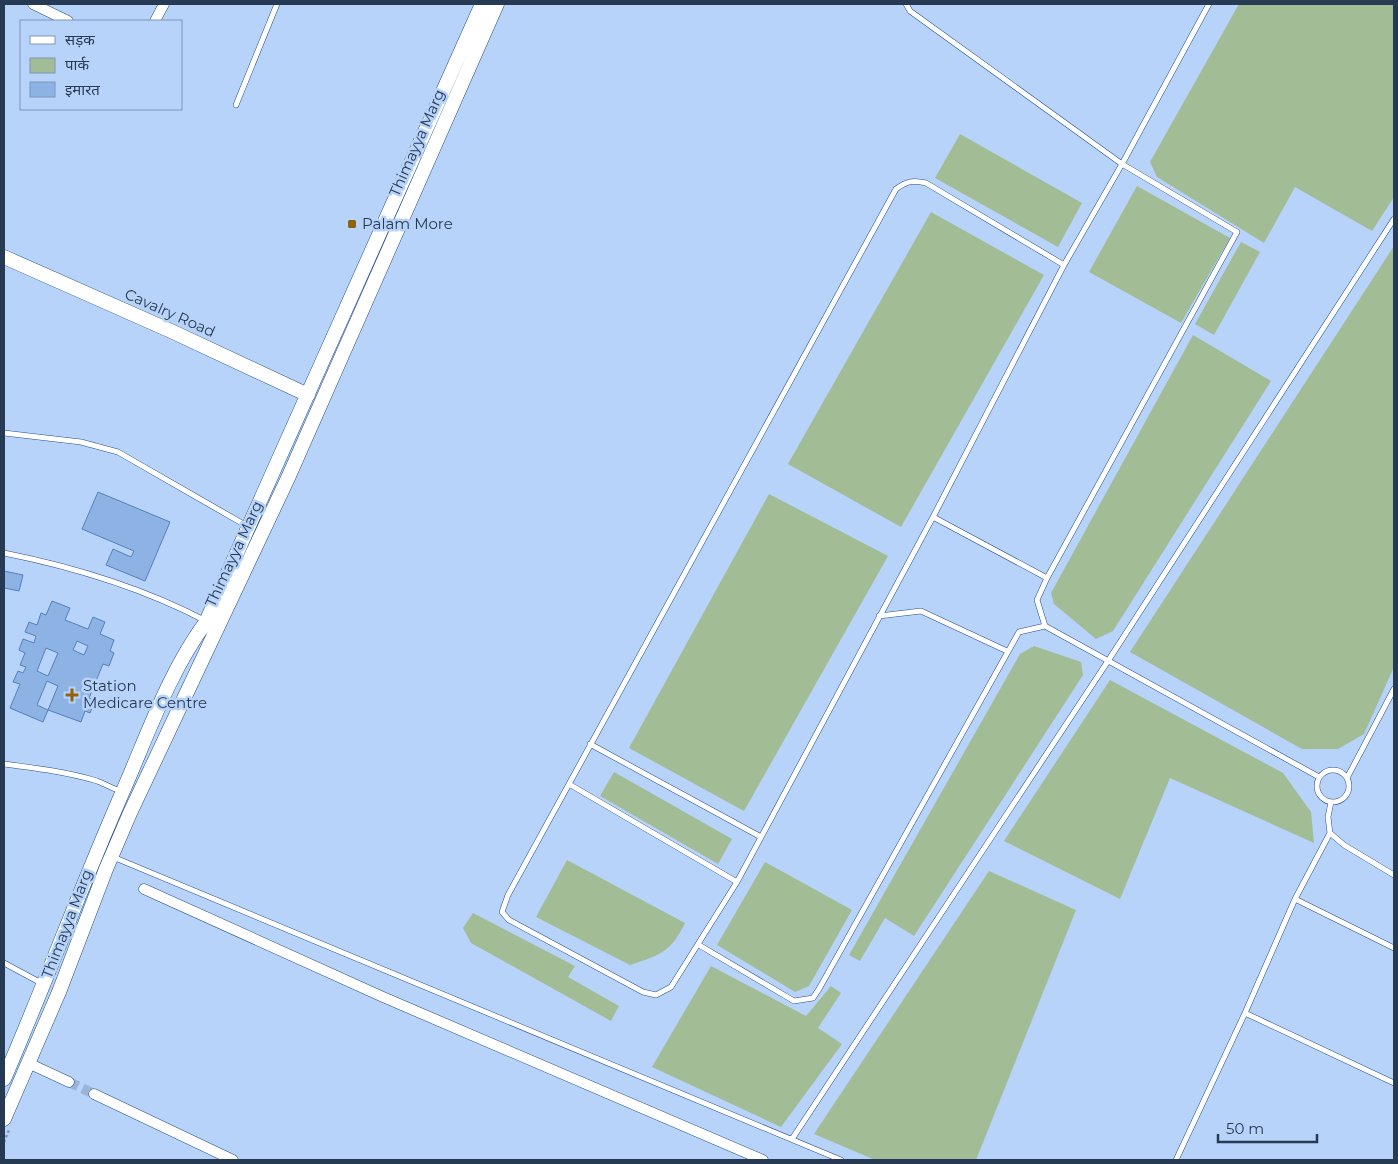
<svg xmlns="http://www.w3.org/2000/svg" width="1398" height="1164" font-family="Montserrat,'Noto Sans Devanagari',sans-serif">
	<style>
		.green { fill: #a2bc96 }
		.building { fill: #8db3e5; stroke: #5480bb; fill-rule: evenodd }
		.lines { fill: none; stroke-linecap: round; stroke-linejoin: round }
		.minor-tunnel { stroke: #9ab4d8; stroke-width: 10; stroke-dasharray: 10 5; stroke-linecap: butt }
		.service-casing { stroke: #254f86; stroke-width: 6 }
		.minor-casing { stroke: #254f86; stroke-width: 11 }
		.tertiary-casing { stroke: #254f86; stroke-width: 15 }
		.path { stroke: #7d95b6; stroke-width: 2.5; stroke-dasharray: 2.5 2.5; stroke-linecap: butt }
		.service { stroke: #fff; stroke-width: 5 }
		.minor { stroke: #fff; stroke-width: 10 }
		.tertiary { stroke: #fff; stroke-width: 14 }
		.poi-dot { fill: #90620c; stroke: #b7d3f9; stroke-width: 2 }
		.labels { text-anchor: middle; stroke-width: 5; stroke-linejoin: round; paint-order: stroke }
		.street-label { font-size: 15px; fill: #273a53; stroke: #b7d3f9 }
		.poi-label { font-size: 15px; fill: #273a53; stroke: #b7d3f9; text-anchor: start }
	</style>
	<rect width="100%" height="100%" fill="#b7d3f9"/>
	<!-- green -->
	<path class="green" d="M1239,4h155v193l-22,34 -77,-44 -31,56 -107,-66 -7,-15z
		M960,134l122,69 -24,44 -123,-69z
		M1137,186l93,52 -49,85 -92,-51z
		M931,212l113,63 -143,252 -113,-63z
		M1241,242l19,10 -46,83 -19,-11z
		M1394,246v421l-30,67 -26,15h-36l-172,-97z
		M1193,335l78,46 -158,250 -17,8 -42,-35 -3,-11z
		M769,494l119,62 -144,255 -115,-63z
		M1034,646l47,16 2,13 -169,261 -29,-18 -25,43 -11,-6 171,-301z
		M1110,680l173,93 28,39 3,31 -144,-65 -50,121 -116,-58z
		M614,772l118,67 -14,25 -118,-68z
		M567,860l118,63c-14,29 -25,32 -55,42l-94,-48z
		M765,862l87,48 -43,76 -14,6 -78,-47z
		M989,871l87,39 -100,250h-101l-61,-26z
		M473,913l102,53 -7,11 51,29 -8,15 -140,-78 -8,-15z
		M711,966l95,50 25,-30 10,7 -23,35 24,16 -61,83 -129,-60z"/>
	<!-- building -->
	<path class="building" d="M98,492l72,30 -25,59 -39,-16 7,-16 18,8 3,-6 -52,-22z
		M4,571l19,4 -4,16 -15,-3z
		M52,601l18,7 -5,12 23,9 5,-12 12,5 -5,12 14,6 -4,11 4,2 -5,13 -6,-2 -14,34 6,2 -5,13 -5,-2 -4,11 -33,-12 -5,12 -33,-14 10,-24 -7,-2 5,-11 5,2 3,-6 -6,-2 5,-12 -6,-3 4,-11 11,4 2,-7 -11,-4 4,-10 8,3 4,-12 5,2zM77,641l11,5 -4,9 -11,-5zM46,648l12,5 -10,23 -11,-5zM47,681l11,5 -10,24 -11,-5z"/>
	<g class="lines">
		<!-- minor-tunnel -->
		<path class="minor-tunnel" d="M69,1082l25,12"/>
		<defs>
			<path id="service" d="M236,105l41,-101
				M1064,265l-138,-82c-13,-3 -19,-2 -30,6l-388,706 -6,17 7,8 134,72 13,3 15,-8 66,-105 196,-365 131,-252 58,-101 87,-160
				M4,433l77,9 37,10 129,74
				M933,517l114,61
				M4,553c70,14 139,35 202,68
				M879,616l42,-5 86,40
				M1045,626l274,151
				M590,744l171,93
				M4,764c31,4 63,8 93,17 9,3 15,8 25,10
				M1317 786a16 16 0 1 1 32 0a16 16 0 1 1-32 0Z
				M1347,778l47,-89
				M569,784l168,98
				M1331,802l-3,15 2,16 14,12 50,30
				M113,857l728,303
				M1295,899l99,49
				M699,945l95,56 19,-3 6,-9 200,-357 26,-6 -8,-26 10,-22 190,-346 -115,-68 -212,-153 -4,-7
				M4,963l39,21
				M1245,1013l149,70
				M792,1139l316,-478 286,-442
				M1176,1160l69,-147 50,-114 35,-66"/>
			<path id="minor" d="M33,4l35,17
				M155,21l9,-17
				M144,889l239,108 380,163
				M28,1063l41,19
				M94,1094l139,66"/>
			<path id="tertiary" d="M4,257l167,74 137,64
				M4,1079c41,-95 77,-192 119,-288 25,-57 46,-119 83,-169l276,-618
				M4,1119l55,-127 47,-123 24,-56 158,-335 209,-474"/>
		</defs>
		<!-- service casing -->
		<use href="#service" class="service-casing"/>
		<!-- minor casing -->
		<use href="#minor" class="minor-casing"/>
		<!-- tertiary casing -->
		<use href="#tertiary" class="tertiary-casing"/>
		<!-- path -->
		<path class="path" d="M4,1142l5,-12"/>
		<!-- service -->
		<use href="#service" class="service"/>
		<!-- minor -->
		<use href="#minor" class="minor"/>
		<!-- tertiary -->
		<use href="#tertiary" class="tertiary"/>
	</g>
	<!-- markers -->
	<g class="poi-dot">
		<rect x="347" y="219" width="10" height="10" rx="2.5"/>
		<path d="M69.5 687.5h5v5h5v5h-5v5h-5v-5h-5v-5h5z"/>
	</g>
	<g class="labels">
		<!-- street labels -->
		<g class="street-label">
			<text transform="translate(417 143) rotate(-66)" y="5">Thimayya Marg</text>
			<text transform="translate(170 313) rotate(24)" y="5">Cavalry Road</text>
			<text transform="translate(234 554) rotate(-65)" y="5">Thimayya Marg</text>
			<text transform="translate(67 924) rotate(-69)" y="5">Thimayya Marg</text>
		</g>
		<!-- poi labels -->
		<g class="poi-label">
			<text x="362" y="229">Palam More</text>
			<text x="83" y="691">Station<tspan x="83" dy="17">Medicare Centre</tspan></text>
		</g>
	</g>
	<!-- border -->
	<rect width="1398" height="1164" fill="none" stroke="#273a53" stroke-width="10"/>
	<!-- legend -->
	<rect x="20" y="20" width="162" height="90" fill="#b7d3f9" stroke="#7d96b7"/>
	<rect x="30" y="36" width="25" height="8" fill="#ffffff" stroke="#7d96b7"/>
	<text x="65" y="45" font-size="15" fill="#273a53">सड़क</text>
	<rect x="30" y="58" width="25" height="15" fill="#a2bc96" stroke="#7d96b7"/>
	<text x="65" y="70" font-size="15" fill="#273a53">पार्क</text>
	<rect x="30" y="82" width="25" height="15" fill="#8db3e5" stroke="#7d96b7"/>
	<text x="65" y="95" font-size="15" fill="#273a53">इमारत</text>
	<!-- scale -->
	<path d="M1218 1134v8h99v-8" fill="none" stroke="#273a53" stroke-width="2.5"/>
	<text x="1226" y="1134" font-size="15" fill="#273a53" stroke="#b7d3f9" stroke-width="4" paint-order="stroke">50 m</text>
</svg>
